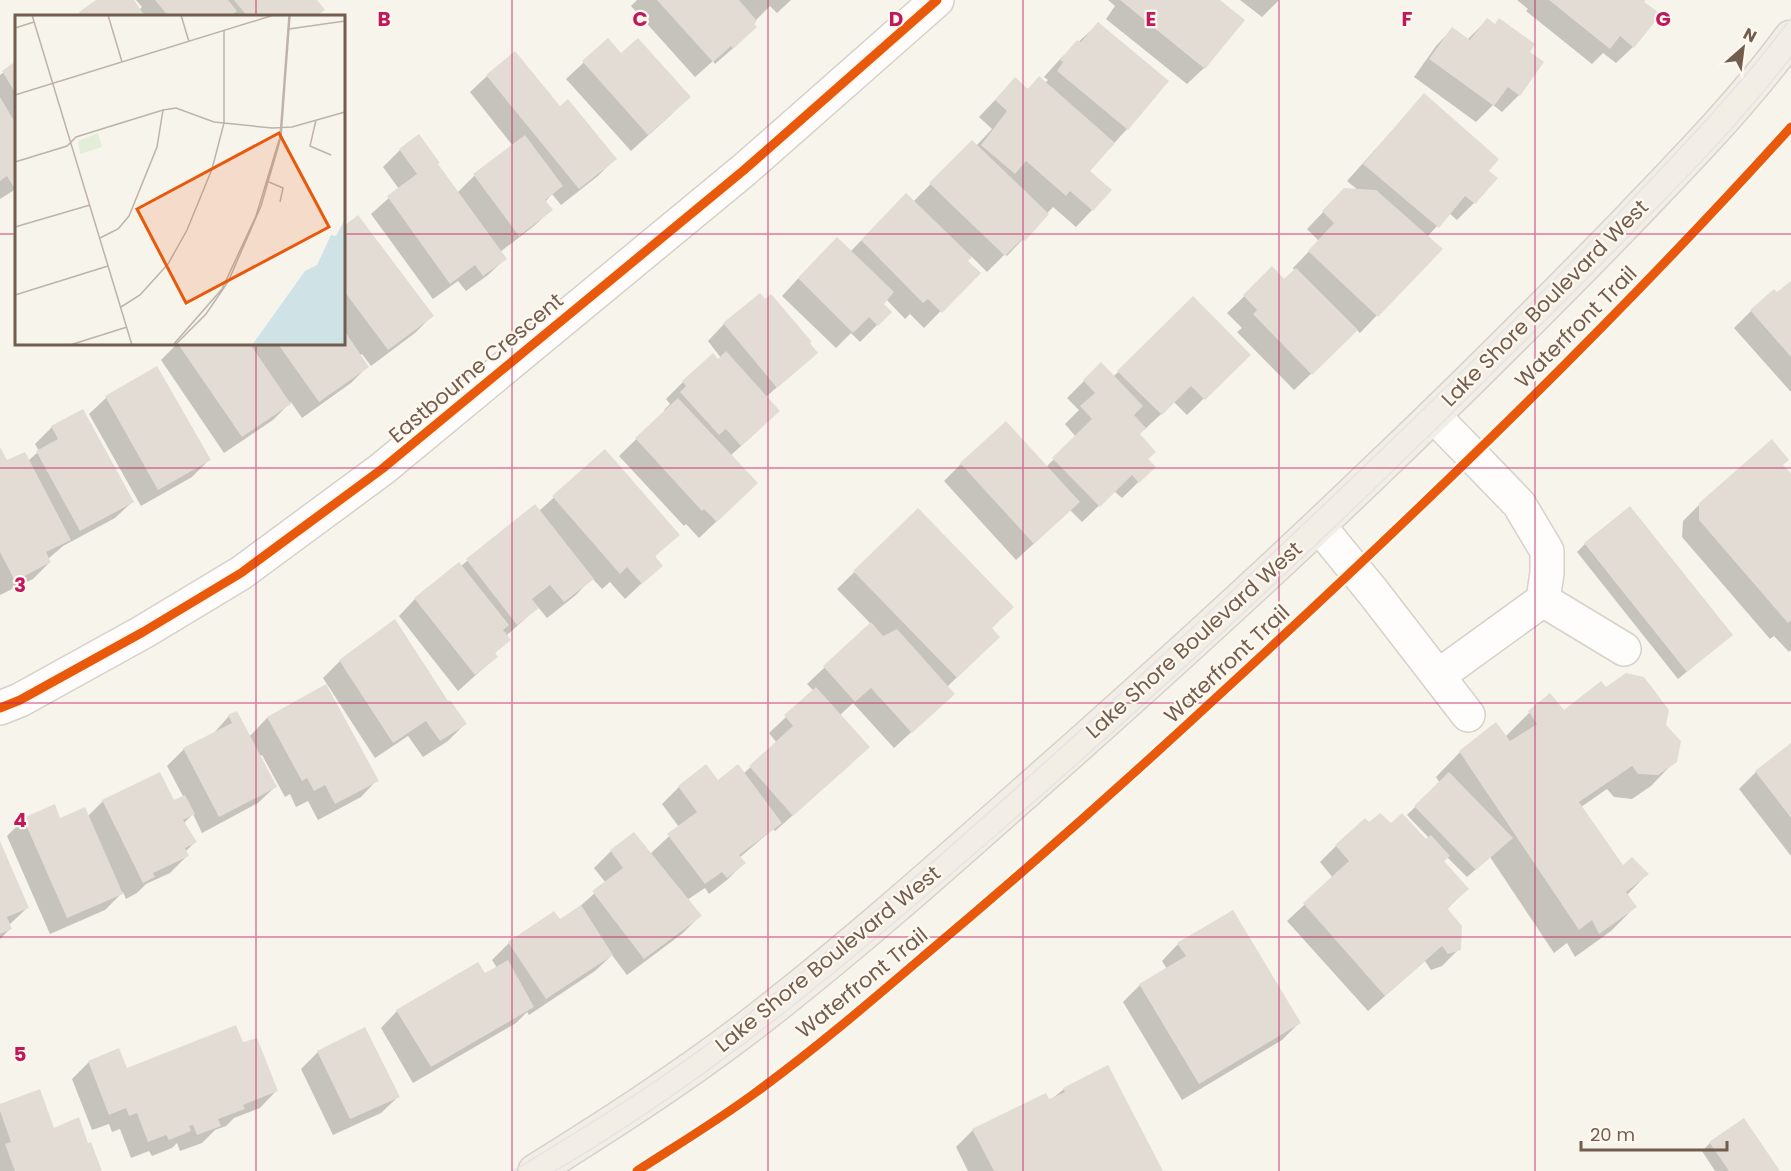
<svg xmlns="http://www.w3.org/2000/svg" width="1791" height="1171" font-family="Poppins,sans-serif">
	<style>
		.shadow { fill: #0003 }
		.building { fill: #e3dcd4 }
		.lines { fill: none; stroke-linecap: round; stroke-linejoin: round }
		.minor-casing { stroke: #d6d1ca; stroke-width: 36 }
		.major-casing { stroke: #d8d1ca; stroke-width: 36 }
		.minor { stroke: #fefdfc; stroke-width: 33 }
		.major { stroke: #f2eee6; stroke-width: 33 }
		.tram { stroke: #e5e3e4; stroke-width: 1.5 }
		.cycleway-casing { stroke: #fef8ef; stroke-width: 13 }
		.cycleway { stroke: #e8590c; stroke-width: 9 }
		.grid { fill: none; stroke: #c2185b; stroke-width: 1.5; stroke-opacity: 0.55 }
		.labels { text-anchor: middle; stroke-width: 4.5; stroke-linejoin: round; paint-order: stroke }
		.street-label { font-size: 21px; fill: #735d4e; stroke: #fef8ef }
		.inset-road { fill: none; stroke: #beb3a8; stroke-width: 1.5 }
		.view { fill: #e8590c; fill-opacity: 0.15; stroke: #e8590c; stroke-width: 3 }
		.inset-edge { fill: none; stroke: #735d4e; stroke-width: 3 }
		.grid-label { font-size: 20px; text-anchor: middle; font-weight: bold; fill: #c2185b; stroke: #fef8ef; stroke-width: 4.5; stroke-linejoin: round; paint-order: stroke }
	</style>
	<rect width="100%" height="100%" fill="#f7f4ec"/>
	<!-- shadow -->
	<path class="shadow" d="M99,0h33l7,10 3,-3 -6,-7h179l8,10 -7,6h-240z
		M637,0h154l-14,13 -7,-7 -15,15 -17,23 -23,20 -2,-3 -18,16 -64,-71z
		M1108,0h110l-14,68 -17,16 -81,-65 9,-13z
		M1240,0h39l-17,17z
		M1517,0h127l-11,47 -17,16 -13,-10 -11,11 -66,-53 2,-2z
		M1487,20l55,43 -23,32 -17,17 -9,-7 -17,17 -62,-45 22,-31 16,-17 15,11z
		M1098,24l29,105 -39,43 4,38 -16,17 -23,-20 -46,49 -2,-2 -18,18 -16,-16 -5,5 12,12 -54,55 -14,-14 -5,5 -19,-20 -5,5 9,8 -30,30 -9,-9 -15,15 -54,-52 38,-41 30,-3 39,-40 24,-10 59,-60 4,4 16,-17 -13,-12 36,-38 12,11 12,-12 6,5 3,-3 -4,-3 17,-19z
		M608,40l64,74 -41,37 -65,-72z
		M16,63v126l-16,10v-124z
		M487,76l72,32 56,51 -17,17 -37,29 -9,-11 -7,8 6,8 -17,16 -34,26 5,7 -17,16 -22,16 -8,-10 -25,18 -62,-85 28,-25 -16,-22 17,-17 36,14 21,29 17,-17 39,-30 -43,-54z
		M1424,95l63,76 -13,32 -17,17 -8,-7 -22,24 13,12 -80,84 -3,-3 -63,60 -57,-58 5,-4 -15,-15 45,-44 12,12 11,-10 -2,-3 26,-27 -12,-12 21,-22 30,-17 -11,-9z
		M357,217l75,99 -17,17 -44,33 -9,-12 -2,2 7,11 -16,16 -49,35 -11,-16 -18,18 -49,33 -63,-93 16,-16h167v-116z
		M1791,283v109l-57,-64 17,-17 26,-17z
		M1193,298l55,57 -61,60 -13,-13 -30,28 -1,-1 -5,5 9,26 7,7 -32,31 -8,-7 -32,31 -12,-12 -54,50 -72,-79 17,-17 85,3 30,-30 -11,-13 14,-14 -12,-12 34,-34 12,13z
		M724,324l85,19 7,9 -50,45 -4,30 -32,29 9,44 -40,38 -13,-14 -2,2 -65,-70 46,-45 -1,-1 6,-6 -4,-5 17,-17 30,-26 5,5 3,-3 -13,-17z
		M156,368l53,92 -17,17 -51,29 -52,-92 17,-16z
		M52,427l80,75 -17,16 -52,28 -15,13 2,3 -17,17 -33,16v-145l7,12 21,-1 11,-10 -4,-7z
		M605,451l73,84 -24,22 7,8 -36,34 -15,-17 -8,7 -10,-11 -16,17 -29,23 -9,-11 -32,29 3,4 -15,14 2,3 -38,34 -59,-75 16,-17 46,-33 73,-60 5,5z
		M1782,465l9,11v174l-2,2 -15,-16 -4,3 -88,-102 1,-16 17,-17z
		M918,510l73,118 7,9 -51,50 6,7 -59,54 -41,-45 -14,13 12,48 -76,67 -2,-2 -34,29 5,5 -17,17 -18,14 -4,-6 -18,12 13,16 -17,17 -56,42 -15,-20 -17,16 -66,44 -2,-3 -11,11 -103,60 -32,-55 16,-17 88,-36 12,-7 -5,-8 17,-17 51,-22 17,-12 29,-26 -12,-15 17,-17 39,3 29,-27 -17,-23 17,-17 39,-5 25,-8 34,-31 -8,-10 45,-42 -7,-7 64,-60 -34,-35z
		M1585,544l146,91 -53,44 -101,-127z
		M394,621l54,82 17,21 -17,17 -25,16 -15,-21 -33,22 -52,-80 17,-17z
		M325,686l52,94 -16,17 -43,23 -10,-19 -12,6 -6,-13 -5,3 -23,-42 -3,1 16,31 -17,16 -56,30 -9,-19 -9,9 11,19 -10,10 2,4 -17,17 -24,11 -9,9 -11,6 -3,-7 -18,18 -55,24 -43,-98 17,-17 36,1 28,-4 15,-15 70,1 11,-4 -17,-32 17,-17 29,-15 16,-18 20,21 18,-19z
		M1606,689l59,37 10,35 -24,25 -19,13 -18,-2 -7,-8 -26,18 42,60 24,7 -20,21 8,12 -24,24 -36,26 -8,-14 -13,10 -64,-96 -23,20 -20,-20 -4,5 24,27 -21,21 13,39 -17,17 -11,4 -6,-9 -57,50 -81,-90 46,-43 -13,-16 16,-16 33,-22 22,2 35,15 3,-3 -22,-23 33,-32 -4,-6 24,-25 45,-15 24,-24 21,-18 14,17z
		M1791,745v111l-52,-67 17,-17z
		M0,845l27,63 -18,17 2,3 -11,11z
		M1178,944l121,79 -17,17 -100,60 -59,-98 17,-17 27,-16 -5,-8z
		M243,1044l33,47 -16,17 -26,10 -8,8 -11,4 -13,13 -22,8 -3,-8 -5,5 -20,8 -3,-5 -18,7 -11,-29 -8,3 -3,-8 -17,6 -20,-51 17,-17 37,8z
		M318,1052l80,45 -17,16 -48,22 -32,-66z
		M1064,1089l97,82h-193l-12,-24 17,-17 76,-29z
		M0,1106l87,39 14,26h-101z
		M1710,1143l68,28h-63l-13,-20z"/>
	<!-- building -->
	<path class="building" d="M96,0h38l11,16h-63l-3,-4z
		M155,0h73l9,11 -6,5h-63z
		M234,0h83l8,10 -9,6h-69z
		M657,0h82l18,21 -3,3 3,3 -24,22 -2,-3 -18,16z
		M1120,0h100l25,20 -40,49z
		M1549,0h97l-2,2 17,12 -27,34 -14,-12 -10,13z
		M1487,18l8,6 4,-6 36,26 -5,8 14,10 -24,34 -12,-9 -14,19 -65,-47 23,-32 18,13z
		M1098,22l71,59 -41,49 -71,-59 6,-9 -3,-2 17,-20 4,2z
		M608,38l13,15 17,-15 53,59 -43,38 -66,-74z
		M515,51l45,55 8,-7 49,60 -38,30 -93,-114z
		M16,61v33l-14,-23z
		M1039,76l76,67 -25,28 22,19 -19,21 -23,-20 -4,5 -40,-35 -11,13 -34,-29 26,-34 -12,-11 20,-23 13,12z
		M1424,93l75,66 -10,12 9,7 -23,26 -10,-8 -26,32 -76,-64z
		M0,97l16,27v60l-3,2 -6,-10 -7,5z
		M419,134l21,29 -2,1 69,95 -24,17 -8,-11 -25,19 -63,-88 30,-22 -18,-25z
		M525,135l38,51 -18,14 8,10 -34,26 -46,-62z
		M972,140l77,74 -24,27 -3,-2 -17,17 -76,-73z
		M1344,188l32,2 67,59 -65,68 -70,-66 26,-28 -12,-12z
		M906,193l66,64 -4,4 13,12 -39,40 -14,-14 -5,4 -62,-63z
		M358,215l76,101 -46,34 -44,-59v-65z
		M837,237l57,55 -10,12 8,8 -14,14 -9,-9 -16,16 -55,-55z
		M1272,266l12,13 12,-11 62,62 -46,45 -59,-61 4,-4 -14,-15z
		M1791,281v76l-41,-47 24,-21 3,3z
		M760,293l5,6 6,-5 41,48 -2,1 8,10 -41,35 -54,-65z
		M1193,296l58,59 -46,45 -14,-14 -29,29 -45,-44z
		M344,330l25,37 -50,35 -41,-58h66z
		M178,344h72l41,60 -49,33z
		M726,351l54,60 -39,35 -15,-17 -7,6 -39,-43 6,-6 -4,-5 31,-28 5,6z
		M1101,362l42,44 -9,9 12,13 -6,6 16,18 -8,7 8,8 -17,16 -7,-8 -32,32 -48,-49 40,-39 -12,-13 15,-13 -12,-13z
		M157,366l54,94 -53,30 -53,-94z
		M678,398l80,85 -41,39 -13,-13 -2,2 -67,-73z
		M83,409l51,93 -54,29 -44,-80 22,-12 -7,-13z
		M1006,421l74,81 -46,42 -74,-81z
		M1772,439l17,21 -6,5 8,8v148l-3,2 -89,-103v-17z
		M0,447l7,13 18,-8 46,88 -25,12 5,10 -36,19 -15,-29z
		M605,449l75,86 -25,21 8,10 -21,18 -15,-17 -7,7 -68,-78z
		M535,504l59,75 -30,23 -14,-17 -18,14 7,9 -22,17 -51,-66z
		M1630,506l103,129 -46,37 -103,-129z
		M918,508l96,99 -22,21 8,9 -43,41 -104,-107z
		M459,562l50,63 -6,5 8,10 -16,13 3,4 -23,18 -61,-77z
		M395,619l53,82 2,-1 17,24 -27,17 -14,-20 -33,22 -54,-83z
		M871,622l12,14 14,-7 58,65 -43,39 -41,-45 -16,14 -32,-36z
		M1626,673l18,4 25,33 -3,15 15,16 -4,21 -19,13 -20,-1 -6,-8 -53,36 44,63 9,-8 17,17 -23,18 11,15 -38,27 -7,-14 -13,10 -120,-179 37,-29 14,19 27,-17 -9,-13 22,-18 14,17 37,-29 5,6z
		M326,684l53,97 -44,23 -10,-19 -11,6 -7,-13 -5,3 -35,-64z
		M816,687l54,60 -77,69 -44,-50 44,-40 -9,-11z
		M237,711l40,76 -58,30 -36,-69 49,-25 -4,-8z
		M1791,743v75l-36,-47z
		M706,764l12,16 20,-16 44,59 -43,32 7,8 -19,15 -5,-6 -17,12 -38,-50 30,-22 -19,-26z
		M160,772l14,28 11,-5 10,19 -12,6 14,22 -12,6 4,8 -36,17 2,4 -12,6 -41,-83z
		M1449,772l64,66 -37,32 -62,-64z
		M55,804l5,14 25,-11 38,87 -56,24 -44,-100z
		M1380,813l11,10 11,-10 24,26 5,-4 19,21 -6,5 25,28 -22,19 15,18 -1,24 -13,4 -6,-8 -57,50 -82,-93 46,-42 -14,-16 30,-27 4,4z
		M634,832l68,84 -58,43 -52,-68 31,-23 -13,-18z
		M0,841l29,67 -22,9 5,12 -12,5z
		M581,905l32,50 -67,44 -38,-57 46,-31 6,8z
		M1233,910l68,113 -102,61 -60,-100 47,-28 -9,-13z
		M508,960l26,47 -103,60 -35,-57 82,-48 7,11z
		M236,1025l7,17 14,-4 21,53 -35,14 2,4 -27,10 3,7 -24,9 -4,-10 -4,1 2,5 -22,9 -3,-5 -18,7 -11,-29 -8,3 -3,-8 -17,7 -21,-54 31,-13 8,20z
		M365,1027l35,70 -50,22 -33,-68z
		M1108,1065l55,106h-169l-22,-42 74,-36 3,6 16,-7 -2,-4z
		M40,1089l14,39 25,-11 9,26 3,-1 11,29h-87l-10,-27 6,-2 -11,-31v-7z
		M1744,1118l36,53h-51l-20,-29z"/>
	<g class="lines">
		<defs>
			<path id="minor" d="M1434,416l85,88 28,47v22l-4,27 -105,76
				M1319,526l54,66 95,123
				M1543,600l81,49
				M0,708l20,-8 123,-68 98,-59 141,-104 362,-299 193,-170"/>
			<path id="major" d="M535,1171c72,-45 144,-91 212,-143 104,-80 201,-167 299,-254 113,-100 224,-201 333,-306 82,-78 163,-159 242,-240 59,-62 119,-122 170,-191"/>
		</defs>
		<!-- minor casing -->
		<use href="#minor" class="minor-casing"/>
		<!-- major casing -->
		<use href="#major" class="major-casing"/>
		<!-- minor -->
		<use href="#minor" class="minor"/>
		<!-- major -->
		<use href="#major" class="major"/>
		<!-- tram -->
		<path class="tram" d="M513,1171c49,-30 99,-60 147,-93 136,-93 259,-203 382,-313 105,-95 210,-191 312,-289 90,-86 179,-173 265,-263 60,-63 120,-125 172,-195
			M555,1171c157,-92 296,-210 433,-329 144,-125 284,-253 420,-386 72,-70 143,-141 214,-213 59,-60 118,-119 169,-186"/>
		<defs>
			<path id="cycleway" d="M0,708l20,-8 123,-68 98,-59 141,-104 362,-299 193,-170
				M637,1171c40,-26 80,-50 118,-78 59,-43 115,-91 170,-138 100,-84 198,-171 294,-260 198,-182 391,-368 572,-568"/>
		</defs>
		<!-- cycleway casing -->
		<use href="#cycleway" class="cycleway-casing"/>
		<!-- cycleway -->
		<use href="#cycleway" class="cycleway"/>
	</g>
	<!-- grid -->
	<path class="grid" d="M256,0v16M512,0v1171M768,0v1171M1023,0v1171M1279,0v1171M1535,0v1171M0,234h16M344,234h1447M256,344v827M0,468h1791M0,703h1791M0,937h1791"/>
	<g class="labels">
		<!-- street labels -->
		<g class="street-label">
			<text transform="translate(1545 303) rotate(-45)" y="7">Lake Shore Boulevard West</text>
			<text transform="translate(1576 327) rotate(-45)" y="7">Waterfront Trail</text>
			<text transform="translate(476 368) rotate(-40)" y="7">Eastbourne Crescent</text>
			<text transform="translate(1194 640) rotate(-42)" y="7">Lake Shore Boulevard West</text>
			<text transform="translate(1227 664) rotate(-43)" y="7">Waterfront Trail</text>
			<text transform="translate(828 959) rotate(-39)" y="7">Lake Shore Boulevard West</text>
			<text transform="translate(862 983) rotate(-39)" y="7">Waterfront Trail</text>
		</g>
	</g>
	<!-- overview -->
	<g transform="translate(15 15)">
		<rect width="330" height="330" fill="#f7f4ec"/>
		<path d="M83,118l4,14 -22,7 -2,-13z" fill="#e3edd8"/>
		<path d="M330,204v126h-93l53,-74 12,-6 14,-30 5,1z" fill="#cfe3e6"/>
		<path class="inset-road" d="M17,0l100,330M93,0l14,47M166,0l8,27M0,13l19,-6M274,14l56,-8M0,80l259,-80M301,105l-6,26 21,9M0,147l52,-16 9,-9 87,-27 13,-2 38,14 58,6 20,-1 53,-15M254,167l14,6 -3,14M0,212l75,-22M85,223l18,-9 11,-13 28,-69 6,-37M0,280l93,-29M106,292l19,-12 28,-31 19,-34 25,-61 12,-46v-92M55,330l57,-18M158,330l49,-56 34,-73 24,-79 9,-122M160,330l31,-31 22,-32 33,-76 20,-69 9,-122"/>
		<path class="view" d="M264,118l50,94 -143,76 -49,-94z"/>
		<rect width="330" height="330" class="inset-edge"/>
	</g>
	<g class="grid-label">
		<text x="384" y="26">B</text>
		<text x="640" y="26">C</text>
		<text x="896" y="26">D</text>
		<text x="1151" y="26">E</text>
		<text x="1407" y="26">F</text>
		<text x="1663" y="26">G</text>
		<text x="20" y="592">3</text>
		<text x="20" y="827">4</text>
		<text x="20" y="1061">5</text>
	</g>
	<!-- north arrow -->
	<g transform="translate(1743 48) rotate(28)" stroke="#fef8ef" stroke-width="4.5" paint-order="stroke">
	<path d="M0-4.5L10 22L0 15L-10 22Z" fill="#735d4e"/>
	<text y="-9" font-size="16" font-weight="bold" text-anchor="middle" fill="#735d4e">N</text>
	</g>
	<!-- scale -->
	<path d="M1581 1141v9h146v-9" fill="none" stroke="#735d4e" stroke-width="3"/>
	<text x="1590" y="1141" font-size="18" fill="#735d4e" stroke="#fef8ef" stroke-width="4.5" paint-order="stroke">20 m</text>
</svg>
